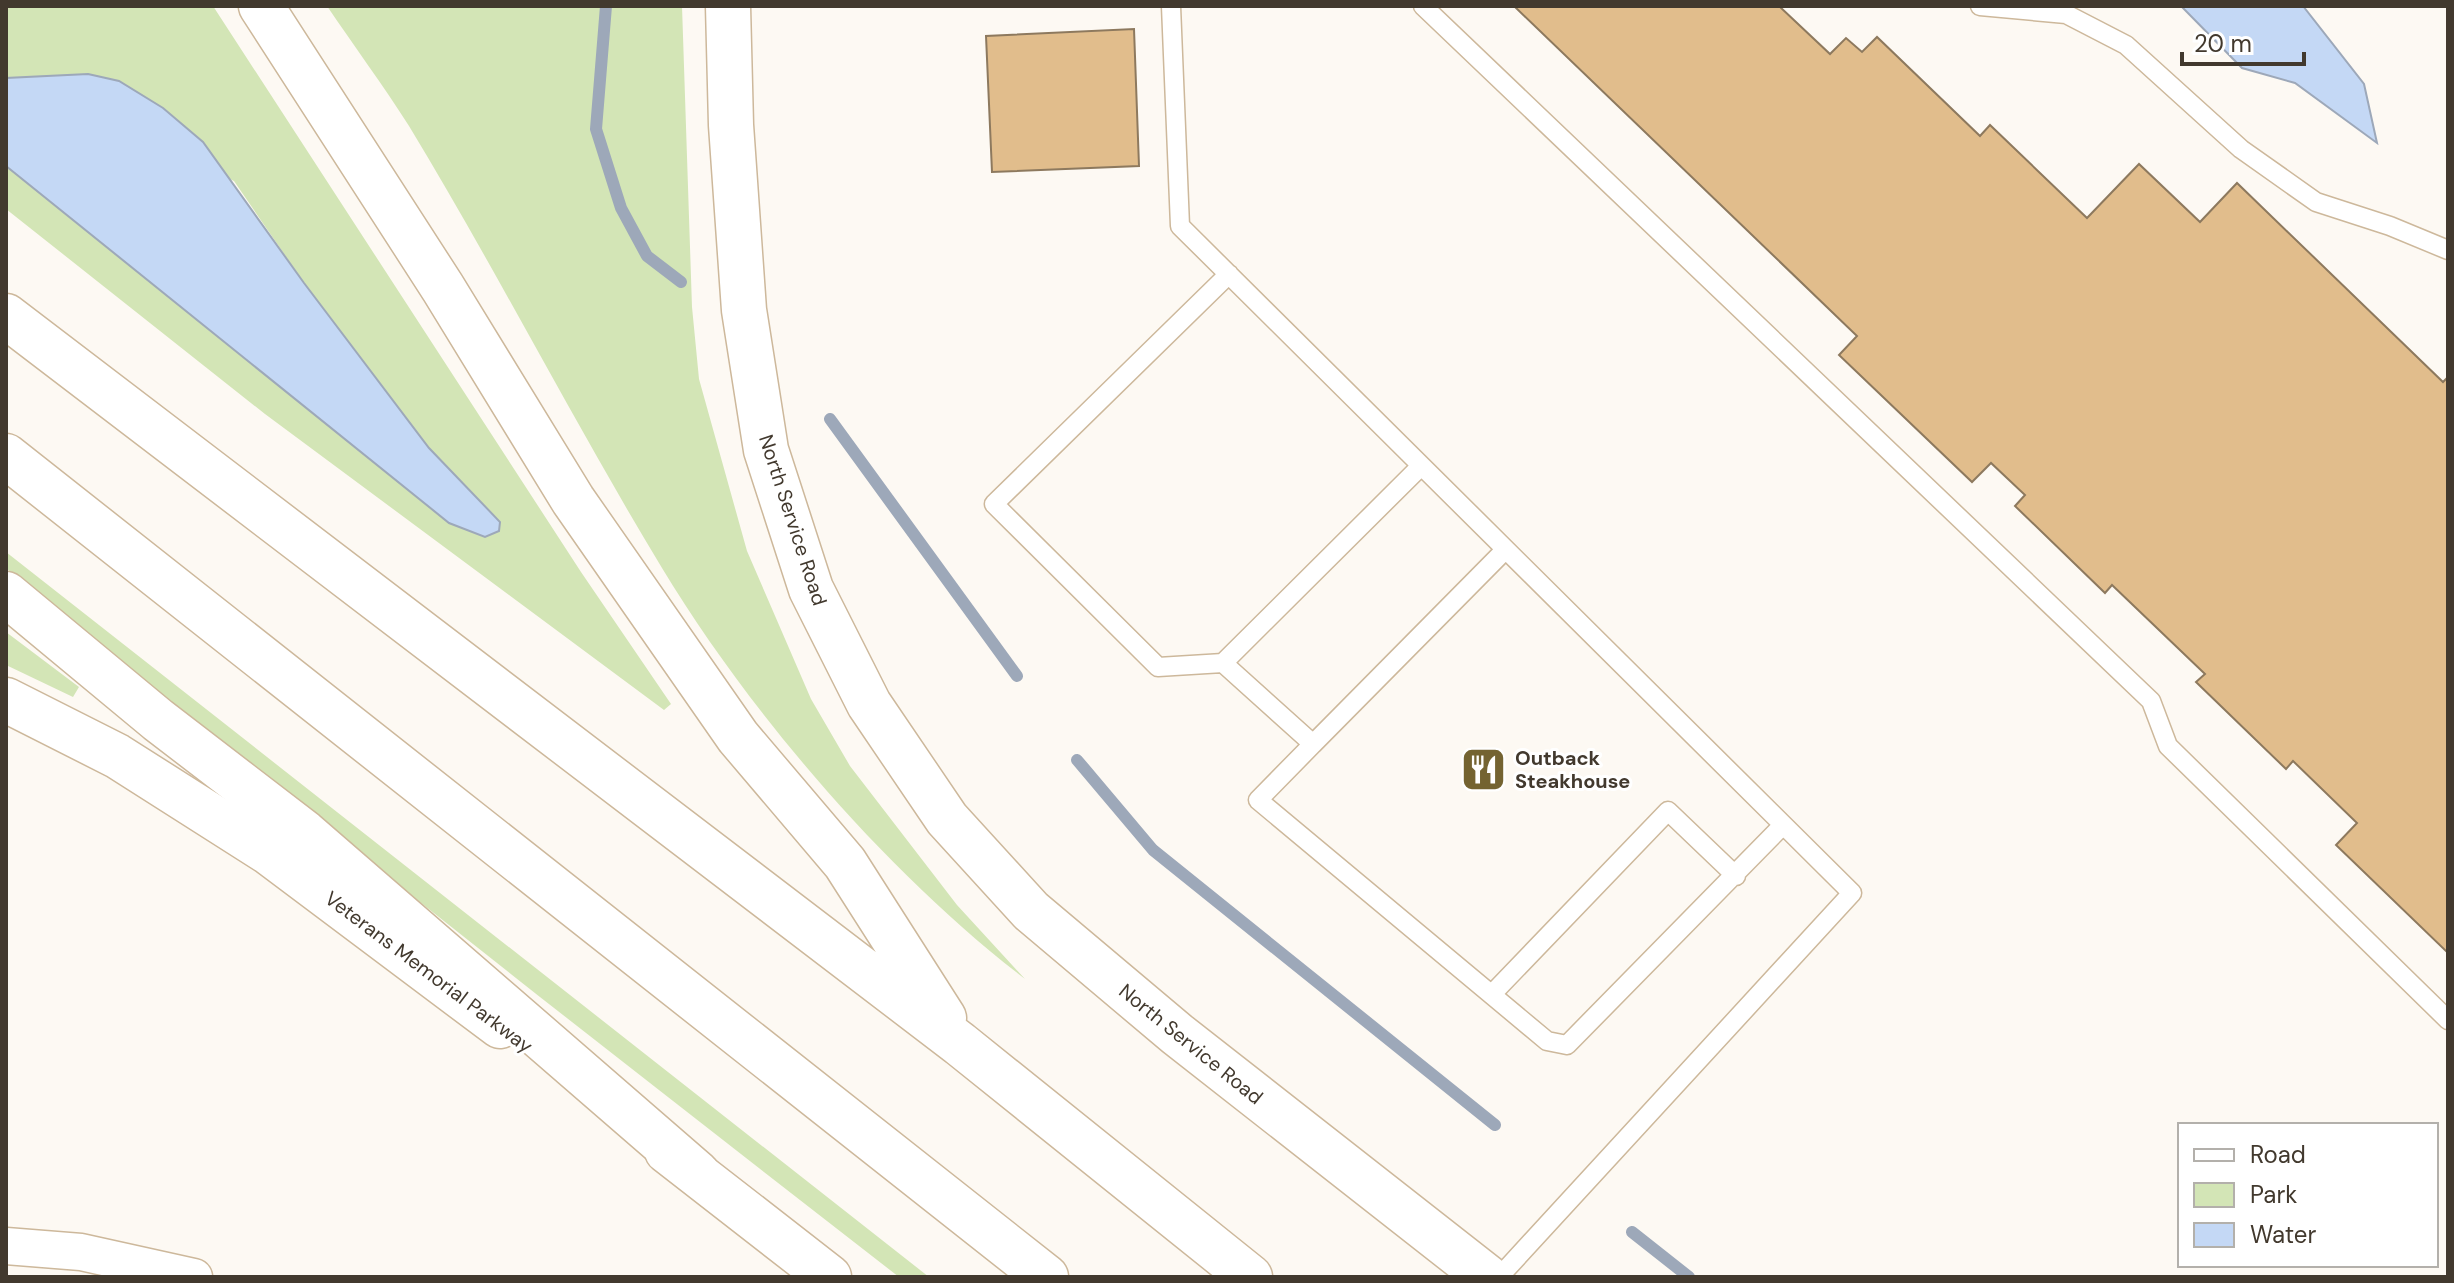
<svg xmlns="http://www.w3.org/2000/svg" width="2454" height="1283" font-family="'DM Sans',sans-serif">
	<style>
		.green { fill: #d3e5b6 }
		.water { fill: #c4d8f5; stroke: #9da8b9; stroke-width: 2 }
		.lines { fill: none; stroke-linecap: round; stroke-linejoin: round }
		.stream { stroke: #9da8b9; stroke-width: 12 }
		.building { fill: #e1bd8c; stroke: #8d795e; stroke-width: 2 }
		.service-casing { stroke: #cdb89b; stroke-width: 21 }
		.minor-casing { stroke: #cdb89b; stroke-width: 39 }
		.tertiary-casing { stroke: #cdb89b; stroke-width: 47 }
		.secondary-casing { stroke: #cdb89b; stroke-width: 47 }
		.motorway-casing { stroke: #cdb89b; stroke-width: 47 }
		.service { stroke: #fff; stroke-width: 18 }
		.minor { stroke: #fff; stroke-width: 36 }
		.tertiary { stroke: #fff; stroke-width: 44 }
		.secondary { stroke: #fff; stroke-width: 44 }
		.motorway { stroke: #fff; stroke-width: 44 }
		.labels { text-anchor: middle; stroke-width: 6; stroke-linejoin: round; paint-order: stroke }
		.street-label { font-size: 20px; fill: #42392e; stroke: #fff }
		.poi-label { font-size: 20px; font-weight: bold; fill: #42392e; stroke: #fff; text-anchor: start }
	</style>
	<rect width="100%" height="100%" fill="#fdf9f3"/>
	<!-- green -->
	<path class="green" d="M6,6h207l368,566 90,132 -7,6 -399,-296 -259,-205v-43l443,357 36,14 15,-15 -71,-74 -125,-165 -70,-102 -209,-103h-19z
		M327,6h355l10,301 7,72 48,172 64,148 39,67 107,139 68,74c-137,-105 -274,-264 -363,-411 -88,-145 -165,-297 -253,-442 -26,-41 -55,-80 -82,-120z
		M6,552l923,725h-30c-300,-233 -600,-467 -893,-709z
		M6,632l73,55 -6,10 -67,-32z"/>
	<!-- water -->
	<path class="water" d="M2181,6h122l61,78 13,59 -82,-60 -53,-15z
		M88,74l31,7 44,27 40,34 101,141 125,165 71,74 -1,9 -14,6 -36,-14 -443,-357v-88z"/>
	<g class="lines">
		<!-- stream -->
		<path class="stream" d="M606,6l-10,123 25,79 26,48 34,26
			M830,419l187,257
			M1077,760l76,90 342,275
			M1632,1232l57,45"/>
	</g>
	<!-- building -->
	<path class="building" d="M1514,6h265l51,48 16,-16 16,14 15,-15 103,99 10,-11 97,93 52,-54 61,58 37,-39 206,199 5,-5v576l-112,-108 21,-22 -64,-62 -7,8 -90,-87 9,-8 -93,-89 -7,8 -90,-87 10,-11 -34,-32 -19,19 -133,-127 18,-19z
		M1134,29l5,137 -147,6 -6,-136z"/>
	<g class="lines">
		<defs>
			<path id="service" d="M1171,6l9,220 672,667 -353,384
				M1423,6l728,695 17,45 280,274
				M1980,6l86,8 60,31 115,104 75,53 74,24 58,24
				M1421,466l-198,197 90,81 -55,56 289,241 20,4 216,-220
				M1223,663l-65,4 -164,-163 235,-230
				M1313,744l192,-194
				M1493,993l175,-182 68,65"/>
			<path id="minor" d="M6,1246l75,6 113,25"/>
			<path id="tertiary" d="M728,6l3,119 13,185 22,140 45,139 58,115 78,115 84,92 146,123 310,243"/>
			<path id="secondary" d="M6,700l111,56 151,96 232,174
				M667,1151l162,126"/>
			<path id="motorway" d="M261,6l182,282 130,212 165,237 107,126 99,155
				M6,316l954,728 290,233
				M6,456l1040,821
				M6,594l152,126 147,113 392,340"/>
		</defs>
		<!-- service casing -->
		<use href="#service" class="service-casing"/>
		<!-- minor casing -->
		<use href="#minor" class="minor-casing"/>
		<!-- tertiary casing -->
		<use href="#tertiary" class="tertiary-casing"/>
		<!-- secondary casing -->
		<use href="#secondary" class="secondary-casing"/>
		<!-- motorway casing -->
		<use href="#motorway" class="motorway-casing"/>
		<!-- service -->
		<use href="#service" class="service"/>
		<!-- minor -->
		<use href="#minor" class="minor"/>
		<!-- tertiary -->
		<use href="#tertiary" class="tertiary"/>
		<!-- secondary -->
		<use href="#secondary" class="secondary"/>
		<!-- motorway -->
		<use href="#motorway" class="motorway"/>
	</g>
	<!-- icons -->
	<defs>
		<symbol id="restaurant-square" viewBox="-11 -11 22 22"><rect x="-9" y="-9" width="18" height="18" rx="4" fill="#746331" stroke="#fff"/><path d="M-5-6h1v4h1v-4h1v4h1v-4h1v5L-1.5 .5V6h-2V.5L-5-1ZM5-6V6H3V1.5H1.5Q1.5-4 5-6Z" fill="#fff"/></symbol>
	</defs>
	<g fill-rule="evenodd">
		<use href="#restaurant-square" x="1458" y="744" width="51" height="51"/>
	</g>
	<g class="labels">
		<!-- street labels -->
		<g class="street-label">
			<text transform="translate(793 520) rotate(72)" y="7">North Service Road</text>
			<text transform="translate(429 972) rotate(37)" y="7">Veterans Memorial Parkway</text>
			<text transform="translate(1191 1044) rotate(39)" y="7">North Service Road</text>
		</g>
		<!-- poi labels -->
		<g class="poi-label">
			<text x="1515" y="765">Outback<tspan x="1515" dy="23">Steakhouse</tspan></text>
		</g>
	</g>
	<!-- border -->
	<rect width="2454" height="1283" fill="none" stroke="#42392e" stroke-width="16"/>
	<!-- legend -->
	<rect x="2178" y="1123" width="260" height="144" fill="#ffffff" stroke="#b3b0ab" stroke-width="2"/>
	<rect x="2194" y="1149" width="40" height="12" fill="#ffffff" stroke="#b3b0ab" stroke-width="2"/>
	<text x="2250" y="1163" font-size="24" fill="#42392e">Road</text>
	<rect x="2194" y="1183" width="40" height="24" fill="#d3e5b6" stroke="#b3b0ab" stroke-width="2"/>
	<text x="2250" y="1203" font-size="24" fill="#42392e">Park</text>
	<rect x="2194" y="1223" width="40" height="24" fill="#c4d8f5" stroke="#b3b0ab" stroke-width="2"/>
	<text x="2250" y="1243" font-size="24" fill="#42392e">Water</text>
	<!-- scale -->
	<path d="M2182 52v12h122v-12" fill="none" stroke="#42392e" stroke-width="4"/>
	<text x="2194" y="52" font-size="24" fill="#42392e" stroke="#ffffff" stroke-width="6" paint-order="stroke">20 m</text>
</svg>
